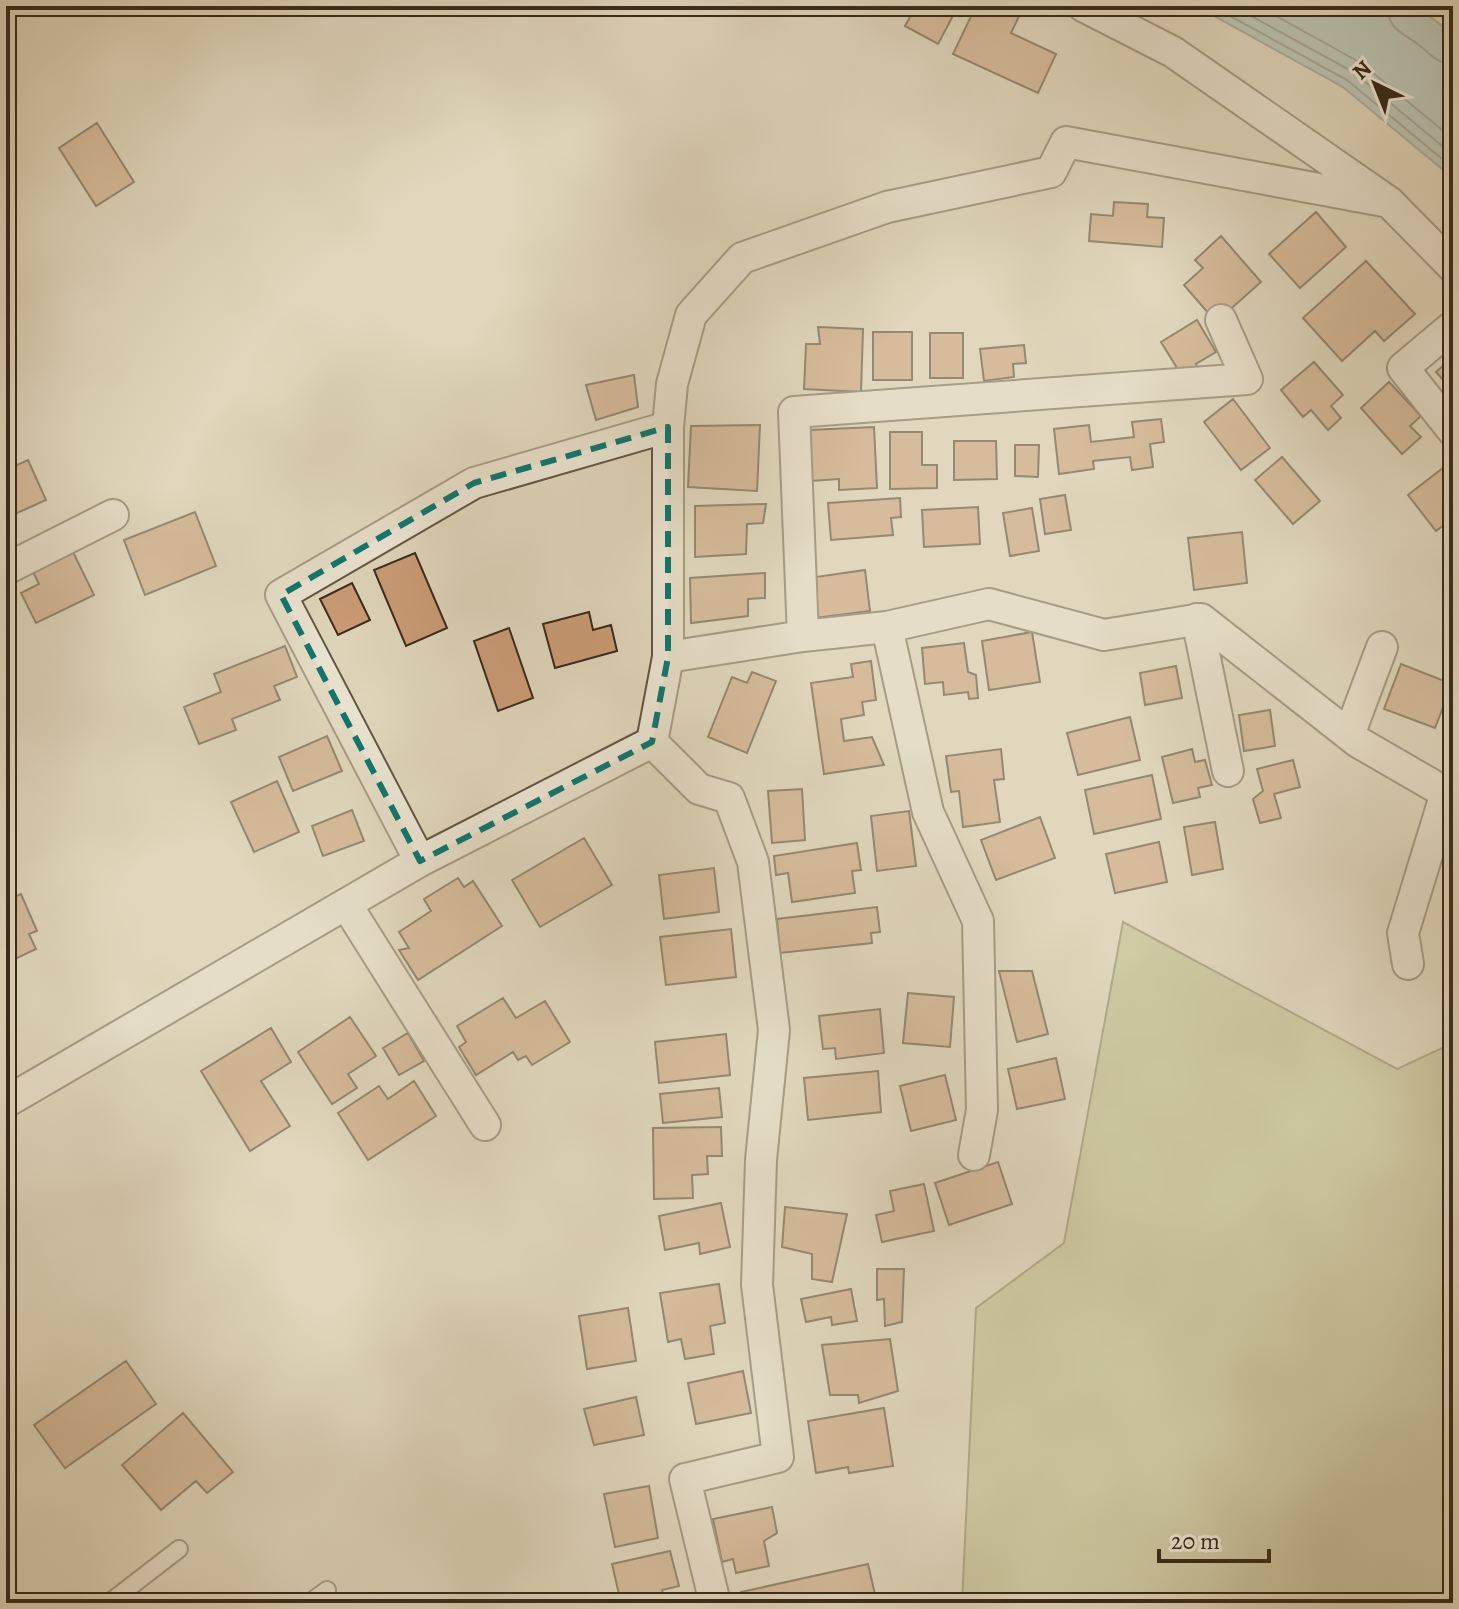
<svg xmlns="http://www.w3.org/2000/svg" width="1459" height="1609" font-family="Alegreya,serif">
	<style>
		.green { fill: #babc8b; stroke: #797352; stroke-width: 2 }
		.water { fill: #95b8b7; stroke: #707f78; stroke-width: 2 }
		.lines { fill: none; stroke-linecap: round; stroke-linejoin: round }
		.shore { stroke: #667168; stroke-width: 2 }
		.building { fill: #cb9c76; stroke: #382a1a; stroke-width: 2 }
		.lane-casing { stroke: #625542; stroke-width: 20 }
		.street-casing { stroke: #625542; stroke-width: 34 }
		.lane { stroke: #ebe5d3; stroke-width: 16 }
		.street { stroke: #ebe5d3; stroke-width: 30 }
		.marked { fill: none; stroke: #0f766e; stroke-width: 6; stroke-dasharray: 16 10; stroke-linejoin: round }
	</style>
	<rect width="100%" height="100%" fill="#e0d7bc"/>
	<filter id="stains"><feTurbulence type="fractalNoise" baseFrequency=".0025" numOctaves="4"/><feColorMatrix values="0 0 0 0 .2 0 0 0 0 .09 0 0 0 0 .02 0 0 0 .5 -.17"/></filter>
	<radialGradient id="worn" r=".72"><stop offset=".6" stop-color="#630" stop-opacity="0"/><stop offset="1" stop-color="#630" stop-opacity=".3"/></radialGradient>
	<!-- green -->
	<path class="green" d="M1123,922l274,147 56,-26v560h-491l14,-295 88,-65z"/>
	<!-- water -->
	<path class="water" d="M1196,6h216l23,14 18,16v142l-110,-91z"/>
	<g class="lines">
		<!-- shore -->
		<path class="shore" d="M1212,6l135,74 106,88
			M1233,6l120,66 100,83
			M1258,6l103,57 92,76
			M1387,6c2,25 15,26 32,39 12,10 18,18 34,19"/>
	</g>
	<!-- building -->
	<path class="building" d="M916,6h22l16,8 -16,30 -33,-18z
		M976,6h42l5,2 -12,25 45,21 -18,39 -85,-39z
		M97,123l37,59 -38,24 -37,-58z
		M1114,202l34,2 -1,13 17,1 -2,29 -73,-6 2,-27 22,2z
		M1316,212l30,35 -46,41 -31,-34z
		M1221,236l40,46 -45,40 -32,-37 19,-17 -8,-8z
		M1366,261l49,53 -31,27 -9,-10 -33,30 -39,-43z
		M1197,320l19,32 -20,12 3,6 -17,6 -21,-34z
		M818,327l45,2 -2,63 -57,-3 2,-45h14z
		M873,332h39v48h-39z
		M930,333h33v45h-33z
		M1024,345l2,18 -13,1 1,13 -30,4 -4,-32z
		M1453,357v34l-17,-19z
		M1314,362l29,33 -12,11 10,12 -13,12 -17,-20 -8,7 -22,-27z
		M634,375l4,32 -42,13 -10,-35z
		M1389,382l32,34 -11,10 11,11 -19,17 -41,-46z
		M1233,399l37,49 -29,22 -37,-48z
		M1161,419l3,23 -14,2 3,23 -21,3 -2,-13 -37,4 1,8 -35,5 -5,-45 35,-4 2,17 43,-5 -2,-15z
		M760,425l-3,66 -69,-4 3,-61z
		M874,427l3,61 -38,2v-11l-28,2 -2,-51z
		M890,432h32v33h15v23l-47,1z
		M954,441h42l1,38 -43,1z
		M1015,445h24l-1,32 -23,-1z
		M1282,457l38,44 -27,23 -38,-44z
		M28,460l18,40 -40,18v-48z
		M1452,461l1,57 -17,13 -28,-36z
		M1065,495l6,35 -26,4 -5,-35z
		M900,498l1,19 -10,1 2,17 -62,5 -3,-37z
		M766,504l-3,19 -16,1 -1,30 -51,3v-51z
		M978,507l2,37 -56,3 -2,-37z
		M1032,508l7,43 -29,5 -7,-43z
		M195,512l21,54 -71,29 -21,-55z
		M1242,532l5,51 -53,7 -6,-52z
		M73,552l21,43 -58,28 -15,-30 18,-9 -6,-12z
		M415,553l32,75 -41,18 -32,-76z
		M865,570l5,41 -55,7 -6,-40z
		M765,573v25l-17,1v17l-57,7 -1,-45z
		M352,583l18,37 -32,15 -18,-36z
		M589,612l4,18 18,-5 6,26 -62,17 -12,-44z
		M509,628l24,70 -35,13 -24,-70z
		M1032,632l8,50 -51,8 -7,-49z
		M964,643l4,29 8,3 2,23 -9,1 -1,-7 -24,3 -1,-13 -18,2 -3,-36z
		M285,646l12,31 -23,9 6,14 -48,19 4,11 -37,14 -15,-37 37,-15 -7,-18z
		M871,661l5,39 -14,2 2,13 -23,4 3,22 28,-4 12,28 -60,9 -13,-91 42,-6 -2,-13z
		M1401,664l51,20 -17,44 -51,-19z
		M1176,666l6,32 -37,7 -5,-32z
		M752,672l24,9 -29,72 -39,-16 24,-60 15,6z
		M1270,710l5,36 -31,5 -5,-36z
		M1130,717l10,43 -62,15 -11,-42z
		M327,736l15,35 -49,20 -14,-34z
		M1001,749l3,30 -10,1 6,42 -37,5 -4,-36 -8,1 -5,-36z
		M1192,749l3,13 10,-2 7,25 -14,3 2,9 -27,6 -11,-46z
		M1293,760l7,27 -26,7 7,24 -21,5 -7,-24 10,-8 -6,-22z
		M1152,775l9,44 -67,15 -9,-44z
		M277,781l22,51 -45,20 -23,-50z
		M802,789l3,51 -33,3 -4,-52z
		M352,810l12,31 -41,15 -11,-30z
		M909,811l7,55 -39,5 -6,-55z
		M1040,817l15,41 -59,22 -15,-40z
		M1215,822l8,47 -31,6 -8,-48z
		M584,838l28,47 -72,42 -28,-47z
		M1159,842l8,40 -52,11 -9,-39z
		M857,843l4,27 -9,1 3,22 -63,9 -4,-29 -12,2 -2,-19z
		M714,868l5,44 -55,7 -5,-44z
		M1453,875v27l-8,-2z
		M458,878l6,9 9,-6 29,45 -84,54 -19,-30 10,-2 -10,-16 32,-21 -7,-12z
		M21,894l16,37 -8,3 7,15 -21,10 -5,-10 -4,2v-51z
		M877,907l3,25 -9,1 1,10 -92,10 -3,-34z
		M731,929l5,48 -70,8 -6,-48z
		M999,971h33l16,63 -31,8z
		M908,993l46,4 -4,50 -47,-4z
		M503,998l13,20 29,-17 25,41 -38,23 -6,-9 -8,4 -5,-8 -37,23 -17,-28 7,-5 -9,-16z
		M880,1009l4,44 -48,6 -1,-11 -12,1 -4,-33z
		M350,1017l26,39 -28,18 9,14 -25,16 -34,-52z
		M271,1028l20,34 -30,19 29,45 -40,25 -49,-80z
		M408,1033l16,28 -25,14 -16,-27z
		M726,1034l4,41 -71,8 -4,-41z
		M1056,1058l9,41 -48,10 -9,-40z
		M878,1071l3,41 -73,8 -4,-42z
		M945,1075l11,45 -45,11 -11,-45z
		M414,1081l22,35 -68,44 -30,-47 41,-27 9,13z
		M719,1088l3,29 -59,6 -3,-29z
		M721,1127l1,29h-15l1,18 -16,1 1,23 -39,1 -1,-71z
		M998,1162l14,42 -63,21 -14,-42z
		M924,1184l10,47 -52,11 -6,-27 18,-4 -4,-20z
		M721,1203l9,44 -30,7 -1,-11 -34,7 -6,-34z
		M785,1207l62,7 -15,68 -20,-3v-25l-30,-7z
		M877,1269h27l-2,53 -17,4 -1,-27 -7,1z
		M719,1284l6,39 -15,3 4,28 -29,5 -4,-20 -13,3 -8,-49z
		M851,1289l6,32 -25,4 -1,-8 -25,5 -5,-23z
		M628,1308l8,53 -49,8 -8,-53z
		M890,1339l8,52 -39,12 -1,-8h-28l-8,-50z
		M126,1361l30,43 -91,64 -31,-43z
		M743,1371l8,42 -55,11 -8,-41z
		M636,1397l8,38 -50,10 -10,-36z
		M884,1408l9,58 -44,7 -1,-6 -32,6 -8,-52z
		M183,1413l50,59 -26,21 -11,-12 -35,29 -39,-45z
		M649,1486l9,52 -43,9 -11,-53z
		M772,1507l5,26 -13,8 5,25 -33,7 -3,-14 -11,3 -9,-43z
		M670,1551l9,35 -17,4 3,13h-44l-9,-39z
		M868,1564l9,39h-134l-2,-11z
		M574,1596l2,7h-28l-1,-2z"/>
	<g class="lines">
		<defs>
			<path id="lane" d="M109,1603l70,-54
				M309,1603l18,-13"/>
			<path id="street" d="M1083,6l90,46 216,150 64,65
				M1453,326l-50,42 50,63
				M6,569l107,-54
				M1197,619l31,152
				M887,627l41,185 50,109 4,189 -8,45
				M803,636l-9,-224 453,-33 -26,-59
				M668,657l135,-21 84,-9 102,-23 115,31 97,-16 157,123 95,55
				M1349,735l33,-88
				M420,861l-139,-266 193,-112 194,-56
				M346,904l139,221
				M1408,964l-5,-31 43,-140
				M6,1102l414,-241 232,-119
				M715,1603l-30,-124 93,-22 -21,-172 4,-125 13,-130 -21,-168 -24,-64 -30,-9 -47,-47 16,-85v-230l4,-43 19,-69 51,-57 145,-51 164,-35 15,-30 323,60"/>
		</defs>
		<!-- lane casing -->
		<use href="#lane" class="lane-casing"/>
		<!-- street casing -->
		<use href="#street" class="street-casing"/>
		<!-- lane -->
		<use href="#lane" class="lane"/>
		<!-- street -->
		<use href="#street" class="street"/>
	</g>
	<!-- marked area -->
	<path d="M0 0H1459V1609H0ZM668,427v230l-16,85 -232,119 -139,-266 193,-112z" fill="#e0d7bc" fill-opacity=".55" fill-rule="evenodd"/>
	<path class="marked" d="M668,427v230l-16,85 -232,119 -139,-266 193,-112z"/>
	<!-- margin -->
	<rect width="1459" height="1609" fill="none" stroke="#e0d7bc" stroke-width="32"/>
	<rect x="8" y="8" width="1443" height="1593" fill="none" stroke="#382a1a" stroke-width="4"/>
	<rect x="16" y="16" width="1427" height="1577" fill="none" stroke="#382a1a" stroke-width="2"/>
	<!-- north arrow -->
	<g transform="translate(1375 84) rotate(317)" stroke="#ebe5d3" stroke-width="6" paint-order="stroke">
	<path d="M0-6L14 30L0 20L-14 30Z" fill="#382a1a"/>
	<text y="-12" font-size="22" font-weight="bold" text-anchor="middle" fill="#382a1a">N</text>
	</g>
	<!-- scale -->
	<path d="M1159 1549v12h110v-12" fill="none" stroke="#382a1a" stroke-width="4"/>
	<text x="1171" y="1549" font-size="24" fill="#382a1a" stroke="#ebe5d3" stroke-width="6" paint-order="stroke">20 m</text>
	<rect width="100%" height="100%" filter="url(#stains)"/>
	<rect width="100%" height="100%" fill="url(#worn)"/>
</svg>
